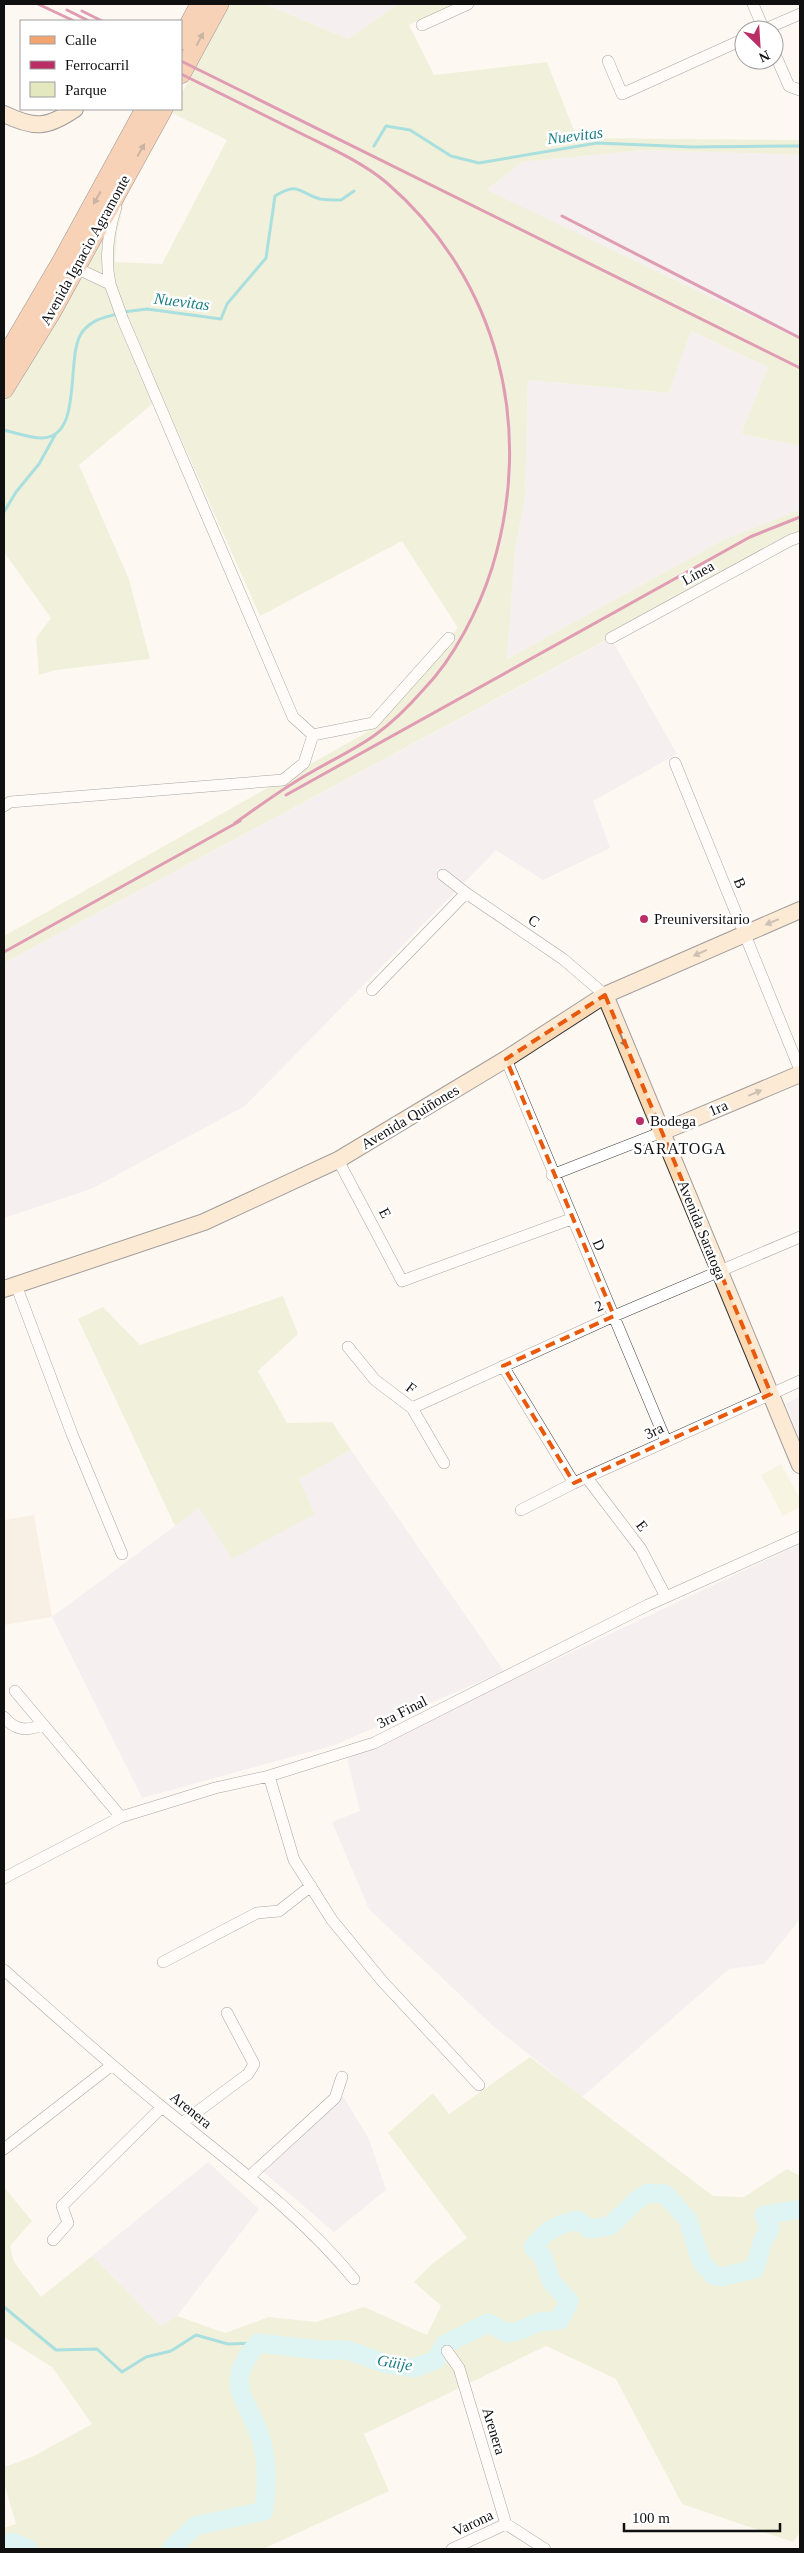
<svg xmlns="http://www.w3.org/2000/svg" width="804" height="2553" font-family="Georgia,serif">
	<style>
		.industrial { fill: #eae5ee }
		.farmland { fill: #f4e6d4 }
		.green { fill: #e3e8be; fill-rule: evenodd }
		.pitch { fill: #f0efcf }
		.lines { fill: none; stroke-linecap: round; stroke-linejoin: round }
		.stream { stroke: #45c1c7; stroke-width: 3 }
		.river { stroke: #baf2f3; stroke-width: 19 }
		.street-casing { stroke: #434343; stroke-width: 12 }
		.secondary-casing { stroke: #323232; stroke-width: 18 }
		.primary-casing { stroke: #212121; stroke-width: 20 }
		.street { stroke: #fff; stroke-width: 11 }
		.secondary { stroke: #fbd9b2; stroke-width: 16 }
		.primary { stroke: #f2a570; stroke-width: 19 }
		.rail { stroke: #ba2e66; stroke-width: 3 }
		.oneway { fill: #8c6245 }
		.oneway2 { fill: #917f69 }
		.marked { fill: none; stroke: #e8590c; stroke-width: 4; stroke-dasharray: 10 6; stroke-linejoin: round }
		.poi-dot { fill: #ba2e66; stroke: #fff; stroke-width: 2 }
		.labels { text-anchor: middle; stroke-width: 5; stroke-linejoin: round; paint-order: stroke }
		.street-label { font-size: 15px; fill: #101010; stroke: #fff }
		.poi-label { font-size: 15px; fill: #101010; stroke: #fff; text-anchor: start }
		.water-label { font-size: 16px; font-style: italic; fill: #1c7f88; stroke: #fff }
		.neighbourhood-label { font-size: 16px; letter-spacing: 1px; fill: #101010; stroke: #fff }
	</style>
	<rect width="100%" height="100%" fill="#fef8f3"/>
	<!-- industrial -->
	<path class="industrial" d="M265,4h133l-50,35z
		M643,150l157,5v178l-3,6 -311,-148 36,-29z
		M691,331l77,36 -27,67 59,12v64l-77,30 -216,119 8,-109 10,-52 3,-118 141,13z
		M611,638l66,116 -84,47 17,47 -67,32 -47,-30 -251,256 -154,83 -87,29v-255z
		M800,1396v44l-14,-36z
		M351,1450l153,221 -169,74 -193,53 -90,-181 147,-109 116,6 -16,-35z
		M800,1544v375l-36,45 -35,5 -147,128 -90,-72 -123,-116 -37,-87 28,-11 -13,-52z
		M343,2096l26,43 17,51 -52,42 -74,-63z
		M208,2162l51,47 -82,107 -16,10 -69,-70z"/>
	<!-- farmland -->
	<path class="farmland" d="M34,1515l18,102 -48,8v-105z"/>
	<!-- green -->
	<path class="green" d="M230,4h35l83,35 50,-35h56l-45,21 25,50 113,-13 30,76 223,2v15l-157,-5 -121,12 -35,28 313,150v106l-59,-12 27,-67 -77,-36 -22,62 -141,-13 -3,118 -10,52 -8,109 216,-119 77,-30v26l-796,427v-27l365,-205 89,-103 -56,-87 -142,75 -98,-220 -83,69 50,114 21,80 -94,11 -17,5 -3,-37 15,-20 -47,-66v-149l169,-294h8v-14zM172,113l55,27 -65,124 -47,-2 2,-29 8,-35z
		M283,1296l15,38 -40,37 29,52 45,-1 19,28 -52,29 16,35 -83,45 -33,-51 -24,18 -97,-207 25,-12 37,38z
		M530,2057l183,139 31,1 43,-28 13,7v359l-1,-1 -6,8 -111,-38 -66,-125 -70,-33 -182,88 25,57 -126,58h-259v-21l12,-4 -12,-41v-16l28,-10 60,-33 -40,-57 -48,-30v-150l28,34 -22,25 4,16 27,35 51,-41 69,70 16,-10 48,17 44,-16 47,5 48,-15 63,28 14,-29 -27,-24 19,-19 34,-25 -79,-105 45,-40 16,21z"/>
	<!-- pitch -->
	<path class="pitch" d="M781,1464l19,35v8l-17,9 -22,-41z"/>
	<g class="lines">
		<!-- stream -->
		<path class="stream" d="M374,146l12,-20 24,4 41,26 28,7 118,-20 95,4 108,-1
			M123,312l24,-3 74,10 6,-15 39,-46 9,-62c24,-15 24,-3 45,3 7,1 14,1 21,1l13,-9
			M4,430c12,3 26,8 38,8 43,-1 22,-85 41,-107 10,-12 20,-13 34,-17
			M4,512l12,-20 23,-28 16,-29
			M4,2307l52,43 41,-1 25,23 24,-15 25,-6 25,-16 32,9 30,-1
			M7,2549l5,-7"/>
		<!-- river -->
		<path class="river" d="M12,2542l16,7
			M171,2549l24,-23 69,-15c3,-22 4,-43 -1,-65 -10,-44 -45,-57 -5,-103l61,7h28l40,14 27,4 22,-8 9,-16 43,-21 19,10 11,-2 21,-9 21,-2 9,-19 -18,-20 -8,-24 -10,-10c14,-18 22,-21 44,-27l13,9 20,-3 27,-26 11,-7 17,1 23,26 10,33 5,11 10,11 8,2 34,-8 7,-27 8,-13 -6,-14 36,-6"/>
		<defs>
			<path id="street" d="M753,4l11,26
				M422,25l46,-21
				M763,30l37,-16
				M774,52l15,34 11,4
				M608,61l14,33 122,-55
				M110,284c-5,-25 -2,-52 6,-77
				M611,638l180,-98 9,-3
				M313,735l60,-12 76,-85
				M675,763l125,307
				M4,806l6,-4 273,-22 21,-17 9,-28 -20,-18 -170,-397 -13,-36 -40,-19
				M443,875l23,18 97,66 42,36
				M372,990l94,-97
				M506,1059l160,382
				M338,1160l64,121 169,-62
				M552,1175l110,-43
				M16,1285l56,149 50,120
				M348,1347l27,33 37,28 32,55
				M503,1366l71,117
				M412,1408l202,-92 186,-79
				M587,1478l54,71 25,48
				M521,1510l53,-27 226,-102
				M15,1691l106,126
				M4,1717c11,14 23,14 39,8
				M269,1776l25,84 38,60 51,62 96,103
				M4,1878l117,-61 94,-29 54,-12 105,-33 274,-138 152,-68
				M163,1962l94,-49 22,-2 32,-25
				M4,1970c52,46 104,93 158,137 66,54 137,105 192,172
				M182,2123l66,-49 6,-10 -27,-51
				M4,2149l108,-84
				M249,2177l86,-79 7,-21
				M53,2240l15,-17 -6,-17 100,-99
				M447,2351l12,17 47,156
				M506,2524l39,25
				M452,2549l54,-25"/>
			<path id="secondary" d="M4,114c31,15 43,14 71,-5
				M605,995l195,470
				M662,1132l138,-58
				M4,1289l200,-67 134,-62 168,-101 99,-64 195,-85"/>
			<path id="primary" d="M181,40l19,-36
				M181,74l38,-70
				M4,360l58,-99 83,-152
				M4,389l48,-78 111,-202"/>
		</defs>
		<!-- street casing -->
		<use href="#street" class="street-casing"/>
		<!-- secondary casing -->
		<use href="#secondary" class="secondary-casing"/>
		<!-- primary casing -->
		<use href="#primary" class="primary-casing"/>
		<!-- street -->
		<use href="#street" class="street"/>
		<!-- secondary -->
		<use href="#secondary" class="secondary"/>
		<!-- primary -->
		<use href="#primary" class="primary"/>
		<!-- rail -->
		<path class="rail" d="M38,4l36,17
			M67,10l22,11
			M82,11l20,10
			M181,61l619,307
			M181,74c40,20 80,40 121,60 28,14 60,28 85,49 112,97 148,245 105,385 -13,41 -38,90 -68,121 -14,16 -32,34 -49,46 -25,18 -54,30 -80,47 -21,13 -40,27 -60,41
			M562,216l238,122
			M286,795l464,-258 50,-20
			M4,952l236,-131"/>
	</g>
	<!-- one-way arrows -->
	<defs><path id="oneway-solid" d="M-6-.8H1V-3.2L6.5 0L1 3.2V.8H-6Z" transform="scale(1.25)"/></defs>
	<g class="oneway">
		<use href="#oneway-solid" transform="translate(200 39) rotate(-62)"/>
		<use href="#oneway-solid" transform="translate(141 150) rotate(-61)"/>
		<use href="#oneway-solid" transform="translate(97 198) rotate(119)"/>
	</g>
	<g class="oneway2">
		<use href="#oneway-solid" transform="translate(772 922) rotate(157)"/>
		<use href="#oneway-solid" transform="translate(700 953) rotate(156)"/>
		<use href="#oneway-solid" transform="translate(623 1040) rotate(67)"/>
		<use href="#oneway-solid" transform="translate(755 1093) rotate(-23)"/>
	</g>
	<!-- marked area -->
	<path d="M0 0H804V2553H0ZM605,995l166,399 -197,89 -71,-117 111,-50 -108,-257z" fill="#fef8f3" fill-opacity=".55" fill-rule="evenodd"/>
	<path class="marked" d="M605,995l166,399 -197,89 -71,-117 111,-50 -108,-257z"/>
	<!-- markers -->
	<g class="poi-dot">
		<circle cx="644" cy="919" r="5"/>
		<circle cx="640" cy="1121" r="5"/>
	</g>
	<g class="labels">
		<!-- street labels -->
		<g class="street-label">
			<text transform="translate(85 250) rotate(-61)" y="5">Avenida Ignacio Agramonte</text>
			<text transform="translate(698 573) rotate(-29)" y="5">Línea</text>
			<text transform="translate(740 883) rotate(68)" y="5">B</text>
			<text transform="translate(534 921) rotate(34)" y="5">C</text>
			<text transform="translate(718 1108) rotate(-23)" y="5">1ra</text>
			<text transform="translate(410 1117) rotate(-31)" y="5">Avenida Quiñones</text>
			<text transform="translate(385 1213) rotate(62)" y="5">E</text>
			<text transform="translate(702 1230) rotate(68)" y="5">Avenida Saratoga</text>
			<text transform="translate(599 1245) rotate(66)" y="5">D</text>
			<text transform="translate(599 1306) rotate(-24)" y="5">2</text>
			<text transform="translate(411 1388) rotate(37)" y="5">F</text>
			<text transform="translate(654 1431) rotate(-25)" y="5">3ra</text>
			<text transform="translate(642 1526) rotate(53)" y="5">E</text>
			<text transform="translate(402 1712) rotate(-27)" y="5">3ra Final</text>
			<text transform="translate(191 2110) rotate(39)" y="5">Arenera</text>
			<text transform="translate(494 2431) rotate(73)" y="5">Arenera</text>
			<text transform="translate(473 2523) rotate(-25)" y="5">Varona</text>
		</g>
		<!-- poi labels -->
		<g class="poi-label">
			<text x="654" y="924">Preuniversitario</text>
			<text x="650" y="1126">Bodega</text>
		</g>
		<!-- water labels -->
		<g class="water-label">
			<text transform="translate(575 135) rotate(-7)" y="6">Nuevitas</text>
			<text transform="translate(182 301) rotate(7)" y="6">Nuevitas</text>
			<text transform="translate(395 2362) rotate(9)" y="6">Güije</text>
		</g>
		<!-- neighbourhood labels -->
		<g class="neighbourhood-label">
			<text x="680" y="1154">SARATOGA</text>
		</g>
	</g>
	<!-- border -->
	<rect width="804" height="2553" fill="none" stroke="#101010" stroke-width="10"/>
	<!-- legend -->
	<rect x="20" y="20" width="162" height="90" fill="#ffffff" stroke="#9f9f9f"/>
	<rect x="30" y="36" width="25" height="8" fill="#f2a570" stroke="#9f9f9f"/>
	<text x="65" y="45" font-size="15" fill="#101010">Calle</text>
	<rect x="30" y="61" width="25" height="8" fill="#ba2e66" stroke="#9f9f9f"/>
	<text x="65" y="70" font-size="15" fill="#101010">Ferrocarril</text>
	<rect x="30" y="82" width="25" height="15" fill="#e3e8be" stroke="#9f9f9f"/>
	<text x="65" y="95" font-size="15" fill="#101010">Parque</text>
	<!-- north arrow -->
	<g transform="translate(759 45) rotate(155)"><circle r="24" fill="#ffffff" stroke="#9f9f9f"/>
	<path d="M0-4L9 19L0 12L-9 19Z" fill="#ba2e66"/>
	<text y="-8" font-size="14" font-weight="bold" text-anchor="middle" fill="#101010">N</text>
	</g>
	<!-- scale -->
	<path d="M624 2523v8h156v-8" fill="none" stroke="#101010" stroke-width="2.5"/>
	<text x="632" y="2523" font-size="15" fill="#101010" stroke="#ffffff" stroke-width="4" paint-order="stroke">100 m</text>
</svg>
